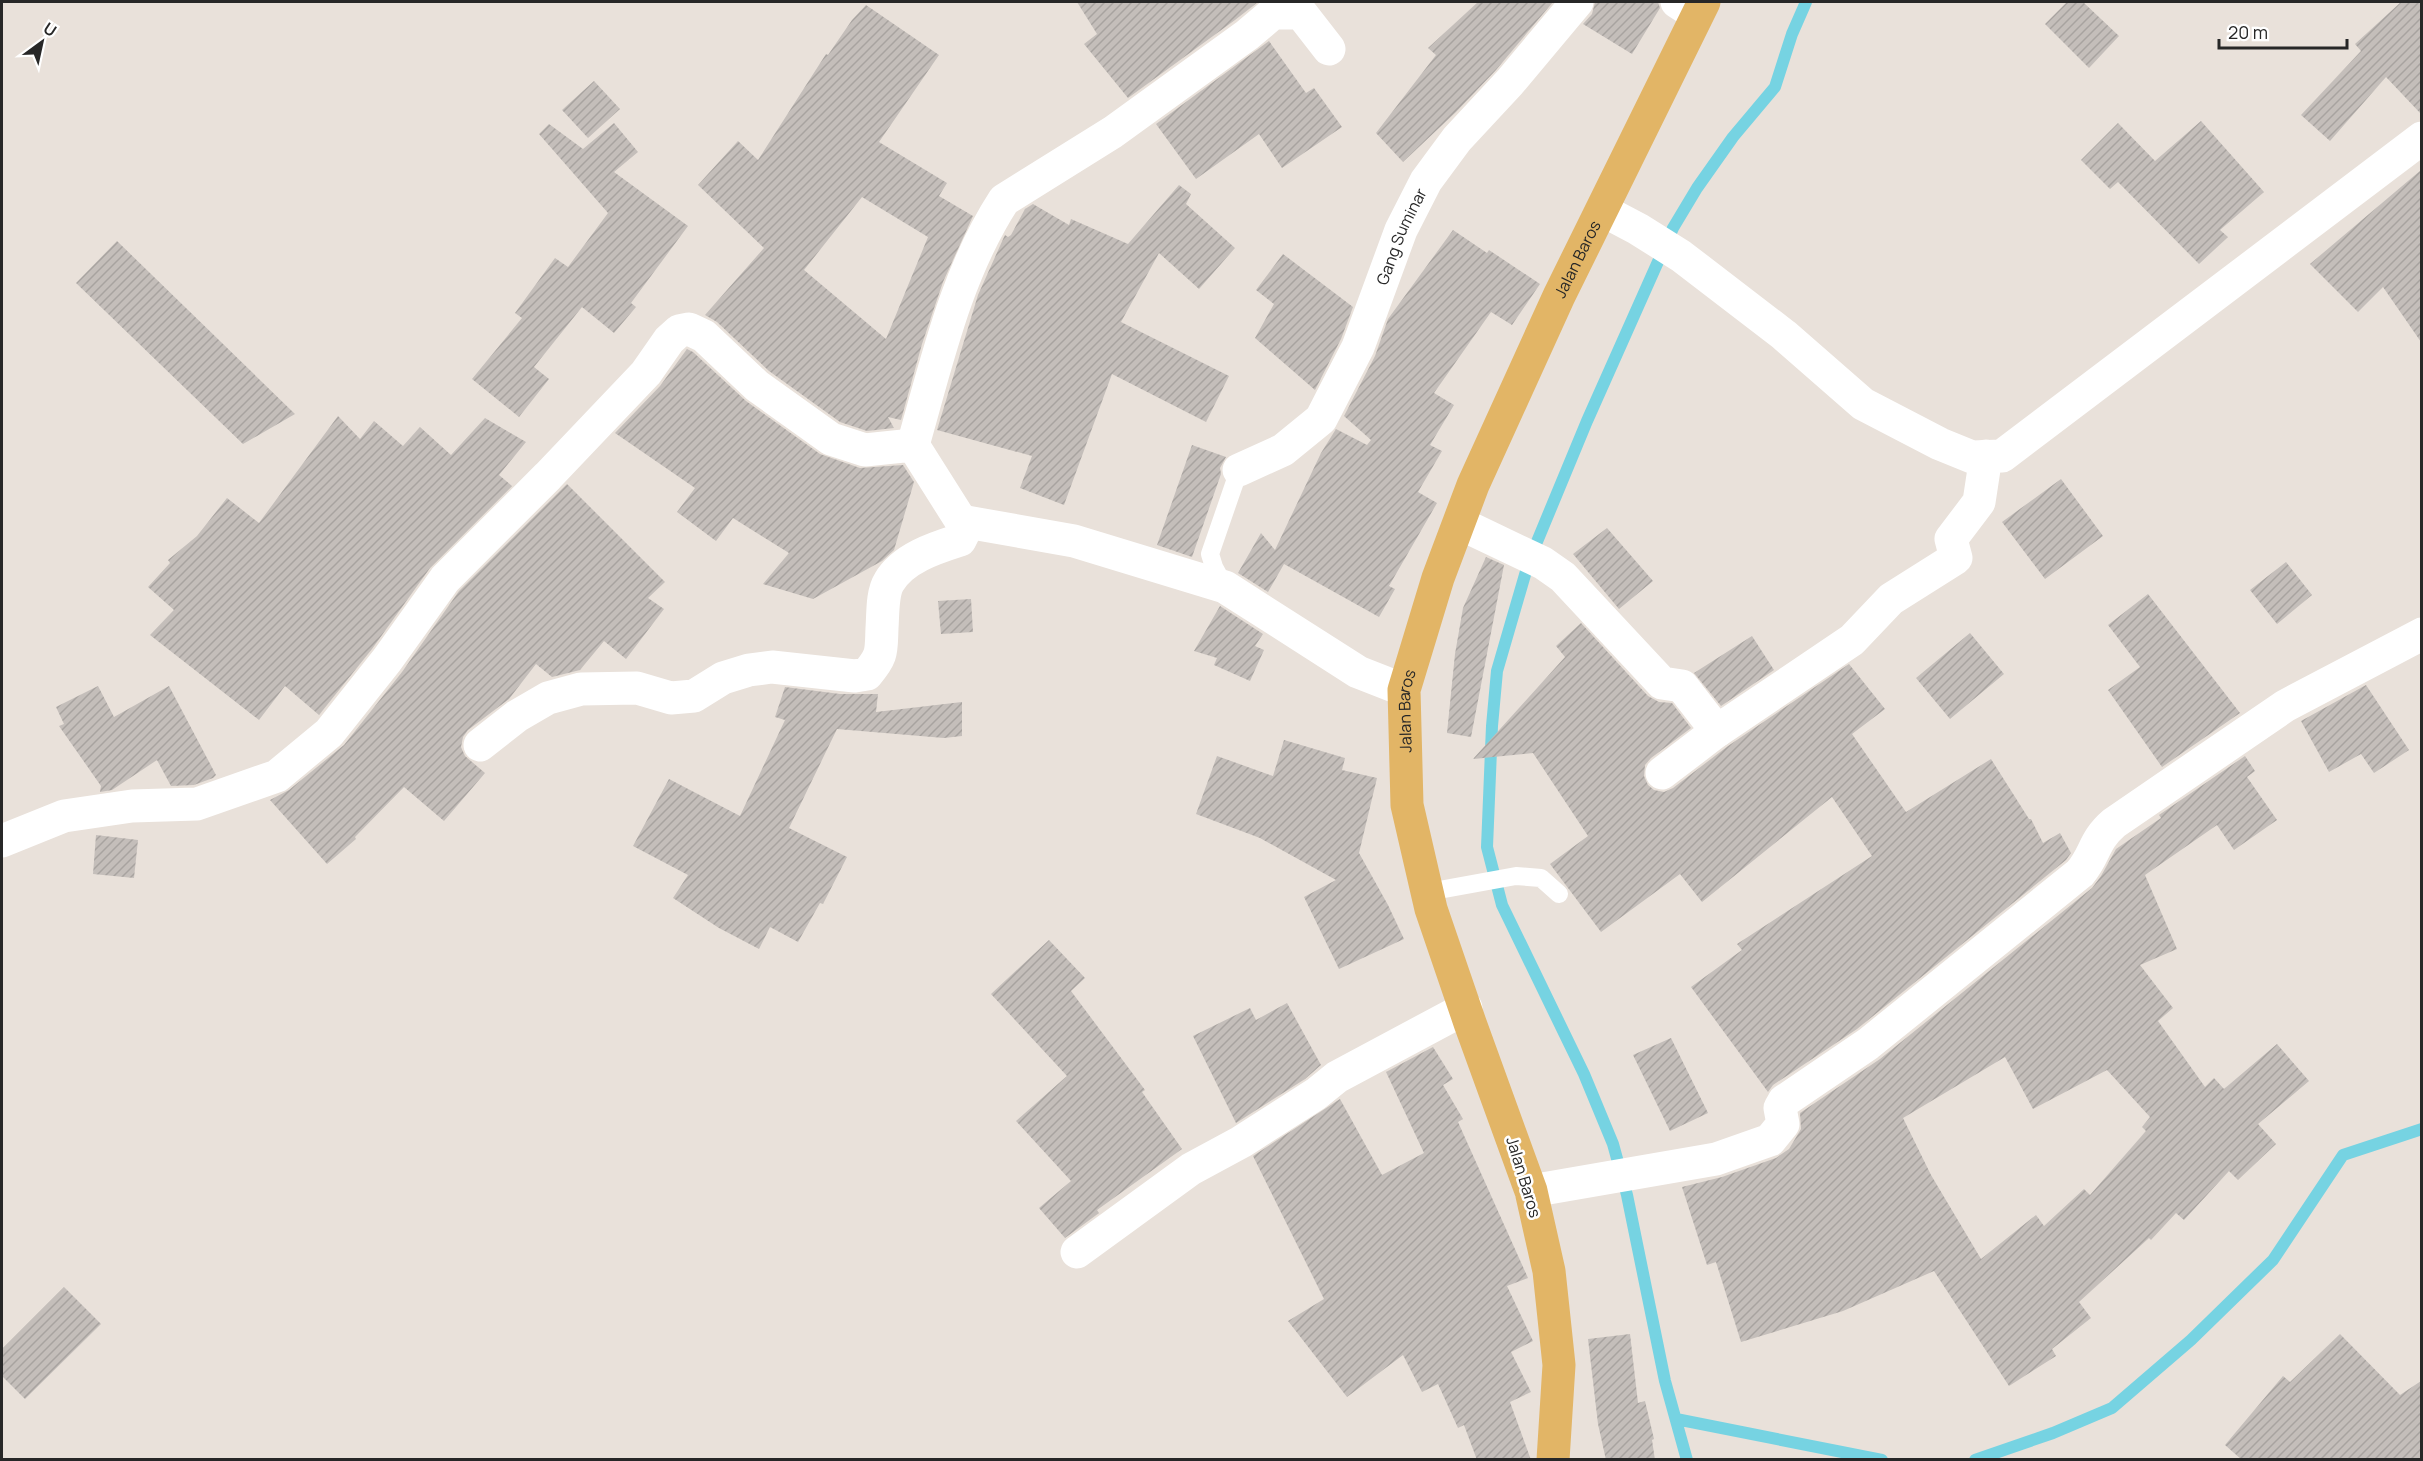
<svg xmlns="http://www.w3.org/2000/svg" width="2423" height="1461" font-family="Manrope,sans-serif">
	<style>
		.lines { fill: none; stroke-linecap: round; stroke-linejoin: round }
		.stream { stroke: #76d3e2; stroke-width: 12 }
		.building { fill: url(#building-hatch); fill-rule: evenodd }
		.lane { stroke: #fff; stroke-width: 18 }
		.street { stroke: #fff; stroke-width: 33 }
		.primary { stroke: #e2b566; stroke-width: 33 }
		.labels { text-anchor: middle; stroke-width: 5; stroke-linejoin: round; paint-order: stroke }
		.street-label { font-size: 16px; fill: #272727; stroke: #fff }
	</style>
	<defs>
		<pattern id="building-hatch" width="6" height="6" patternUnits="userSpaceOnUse" patternTransform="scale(1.5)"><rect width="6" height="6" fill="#c4beba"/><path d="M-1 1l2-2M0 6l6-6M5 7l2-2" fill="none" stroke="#a8a3a0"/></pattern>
	</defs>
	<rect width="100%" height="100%" fill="#e9e1da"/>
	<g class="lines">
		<!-- stream -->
		<path class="stream" d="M1676,1419l206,41
			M1687,1460l-22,-79 -38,-186 -14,-51 -29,-70 -82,-169 -15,-58 5,-121 5,-55 32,-110 58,-140 86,-193 24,-40 36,-51 42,-50 17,-53 14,-32
			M1975,1460l78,-27 59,-25 79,-68 82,-80 70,-105 79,-26"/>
	</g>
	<!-- building -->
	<path class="building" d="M1077,2h181l-23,18 -107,78 -44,-54 13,-10z
		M1478,2h75l-57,68 -40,42 -53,50 -27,-29 60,-78 -8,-7z
		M1595,2h63l2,6 -28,46 -49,-30 9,-10z
		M2067,2h16l36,34 -30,32 -44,-44z
		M2401,2h20v112l-35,-37 -56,64 -29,-26 60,-64 -6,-7z
		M866,5l73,50 -60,87 68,41 -8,13 34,20 -30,66 -21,62 -21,76 -13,-3 6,11 -27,3 -27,-9 -71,-51 -52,-49 -12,-7 59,-67 -66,-63 40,-44 20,19 68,-106 2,1 24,-35zM862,197l66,40 -42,102 -82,-69z
		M1269,41l37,52 8,-5 28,39 -60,41 -23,-34 -63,45 -40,-55z
		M594,81l26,28 -32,29 -26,-28z
		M2201,121l63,71 -44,38 8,7 -29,27 -81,-82 -8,7 -29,-29 37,-37 37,38z
		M614,123l24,29 -24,20 74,54 -57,77 5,4 -22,26 -32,-26 -48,60 15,12 -30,38 -47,-38 50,-61 -7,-5 40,-55 13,9 40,-54 -69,-79 10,-10 34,25z
		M2421,170v172l-38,-55 -25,25 -48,-48z
		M1179,185l12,9 -5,10 49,44 -36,41 -40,-36 -38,69 108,54 -23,46 -94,-48 -48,131 -44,-17 12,-32 -95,-26 41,-135 26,-58 1,-2 3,2 3,-2 14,-26 8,-5 36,21 2,-6 57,25z
		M1453,230l34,23 2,-3 51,34 -28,41 -21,-13 -57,81 20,12 -24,40 12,6 -24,41 19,11 -48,83 6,3 -16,28 -95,-53 -16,28 -30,-19 23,-40 14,17 46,-97 15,-24 31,16 4,-5 -27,-24 31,-60 13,-37z
		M117,241l178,173 -52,30 -167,-161z
		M1283,254l70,53 -12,32 -26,51 -60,-52 19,-34 -18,-14z
		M687,349l6,3 53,49 74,53 40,14 43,-3 11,17 -20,68 -12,11 -69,38 -50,-15 26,-31 -56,-35 -17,23 -39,-29 18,-24 -80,-55 45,-47z
		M338,416l22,23 14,-18 29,25 17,-19 31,28 34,-37 41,24 -27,33 13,11 -82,82 -58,81 -53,66 -34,-29 -26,34 -109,-85 24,-25 -26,-23 22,-24 -2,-3 29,-24 30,-38 32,25z
		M1192,445l34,12 -6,11 1,6 -29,83 -35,-12z
		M2061,479l42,57 -58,43 -43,-57z
		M567,484l98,98 -17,16 16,11 -38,50 -22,-18 -24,29 -28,7 -16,-13 -27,35 -41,31 -5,7 -2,10 4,9 20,17 -41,48 -40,-34 -49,50 1,2 -29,25 -57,-64 19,-10 55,-45 58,-73 57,-81z
		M1607,528l46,53 -34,28 -46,-55z
		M1486,557l18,8 -33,172 -24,-4 8,-79 8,-46z
		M2286,562l26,33 -35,29 -27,-34z
		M2148,594l92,119 -78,54 -54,-77 32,-23 -32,-42z
		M971,599l2,33 -32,2 -3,-33z
		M1220,606l43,28 -8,12 9,4 -14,31 -36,-16 3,-7 -23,-7z
		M1581,623l67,73 11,6 13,1 19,25 -40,30 -6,7 -1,11 4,9 6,5 10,2 9,-4 55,-42 121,-82 36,45 -33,25 54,78 85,-53 38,60h2l12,24 17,-10 11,20 -5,7 -209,169 -84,56 -5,7 -77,-105 51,-37 -5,-6 135,-88 -40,-59 -130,105 -22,-28 -79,58 -51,-68 38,-28 -55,-83 -60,6 92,-102 -9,-11z
		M1970,633l34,41 -54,45 -34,-41z
		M1752,636l22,34 -53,36 -27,-33z
		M2366,685l43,65 -35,23 -13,-19 -32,18 -28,-51z
		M98,686l16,31 55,-31 47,89 -3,3 -19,7 -23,1 -14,-26 -45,30 -12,2 1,-6 -42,-60 5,-2 -8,-17z
		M785,687l55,7h38l-2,18 86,-10v34l-18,2 -107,-9 -48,99 58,29 -24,47 -3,-1 -22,39 -28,-15 -11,22 -40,-21 -46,-30 15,-23 -55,-29 36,-67 71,37 45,-96 -10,-3z
		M1284,740l61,18 -3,12 35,8 -18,75 29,52 16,34 -65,30 -35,-72 32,-17 -76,-42 -64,-24 21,-58 56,20z
		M2245,756l10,15 -8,6 30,43 -43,30 -17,-25 -72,50 32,74 -37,16 33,43 -15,13 47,66 9,-9 10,11 53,-45 32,37 -51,43 18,20 -38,36 -9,-9 -45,49 -8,-7 -25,27 -2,-2 -70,64 12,16 -39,31 4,7 -47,30 -75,-115 -91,40 -102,31 -25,-80 -9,3 -25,-78 40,-10 54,-19 13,-9 12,-20 -1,-16 80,-54 212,-171 9,-12 15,-27 45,-31 -2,-3zM2005,1057l28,52 74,-39 43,47 -8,10 4,4 -56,64 -6,-6 -40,37 -8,-11 -55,44 -50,-84 -28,-57z
		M96,835l42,5 -4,38 -41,-4z
		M1049,940l36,38 -14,13 74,99 -3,2 40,57 -85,61 2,3 -34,25 -26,-30 32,-27 -55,-60 51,-45 -76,-82z
		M1287,1003l34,62 -16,14 -69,44 -43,-87 57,-28 6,12z
		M1671,1038l37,75 -38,18 -37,-76z
		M1433,1047l20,32 -10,6 20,34 -5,3 70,156 -21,8 26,55 -22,11 20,40 -21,10 21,58h-54l-13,-35 -6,3 -20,-44 -16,8 -19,-37 -56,42 -59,-76 36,-22 -71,-143 87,-57 42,76 42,-22 -38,-81z
		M64,1287l37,37 -76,75 -23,-23v-27z
		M1630,1334l8,69 7,-2 9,38 -2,1 3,20h-49l-8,-36 -10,-85z
		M2340,1334l60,61 21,-14v79h-179l-17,-15 58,-69 7,6z"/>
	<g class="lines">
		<!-- lane -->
		<path class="lane" d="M1225,587l-11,-20 -4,-13 29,-84
			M1428,892l88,-16 25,2 18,16"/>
		<!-- street -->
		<g class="street">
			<path d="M1677,2l20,13"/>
			<path d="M1602,210l36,19 43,27 103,79 79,69 77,40 32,13 30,-1 420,-318"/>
			<path d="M913,445c24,-84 43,-171 91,-245l109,-68 134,-97 26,-22h28l28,36"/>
			<path id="s1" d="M1239,470l44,-20 38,-31 37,-72 43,-117 25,-49 31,-42 53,-57 67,-80"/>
			<path d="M961,521l113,20 151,46 133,85 46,18"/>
			<path d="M1459,523l84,40 20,14 99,106 20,3 35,45"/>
			<path d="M1662,773l55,-42 135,-91 39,-41 65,-41 -5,-19 28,-37 7,-46"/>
			<path d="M2,841l62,-25 68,-10 65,-2 80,-28 52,-43 58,-73 58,-81 103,-103 98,-103 23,-33 10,-9 10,-2 15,7 53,50 74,53 34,11 48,-5 48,76 3,11 -4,8c-25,8 -57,18 -71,42 -7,11 -6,33 -7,46 -1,24 1,27 -15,46l-12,2 -83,-9 -23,3 -26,8 -29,18 -23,2 -34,-10 -56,1 -33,9 -31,18 -37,29"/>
			<path d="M1531,1191l185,-32 54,-19 13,-16 -3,-16 4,-7 84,-57 212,-171c16,-19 13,-32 34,-50l171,-117 137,-72"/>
			<path d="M1077,1252l114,-83 50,-27 75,-48 21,-17 129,-69"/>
		</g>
		<!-- primary -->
		<path class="primary" id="s2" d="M1553,1460l6,-95 -10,-94 -18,-80 -61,-168 -39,-114 -24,-104 -3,-115 34,-112 35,-93 86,-189 145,-294"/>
	</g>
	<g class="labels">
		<!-- street labels -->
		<g class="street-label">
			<text dy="6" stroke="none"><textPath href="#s1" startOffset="297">Gang Suminar</textPath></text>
			<text dy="6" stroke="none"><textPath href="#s2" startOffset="1258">Jalan Baros</textPath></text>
			<text dy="6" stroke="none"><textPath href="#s2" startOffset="772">Jalan Baros</textPath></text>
			<text transform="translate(1524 1177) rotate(73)" y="6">Jalan Baros</text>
		</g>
	</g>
	<!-- border -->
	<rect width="2423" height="1461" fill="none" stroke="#272727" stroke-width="6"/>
	<!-- north arrow -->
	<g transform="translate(42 42) rotate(33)" stroke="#ffffff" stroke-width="4.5" paint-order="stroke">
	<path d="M0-4.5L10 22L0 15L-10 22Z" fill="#272727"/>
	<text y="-9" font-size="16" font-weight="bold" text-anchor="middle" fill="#272727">U</text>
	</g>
	<!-- scale -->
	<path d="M2219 39v9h128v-9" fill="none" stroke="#272727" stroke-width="3"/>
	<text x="2228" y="39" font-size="18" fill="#272727" stroke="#ffffff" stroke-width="4.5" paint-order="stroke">20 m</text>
</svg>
